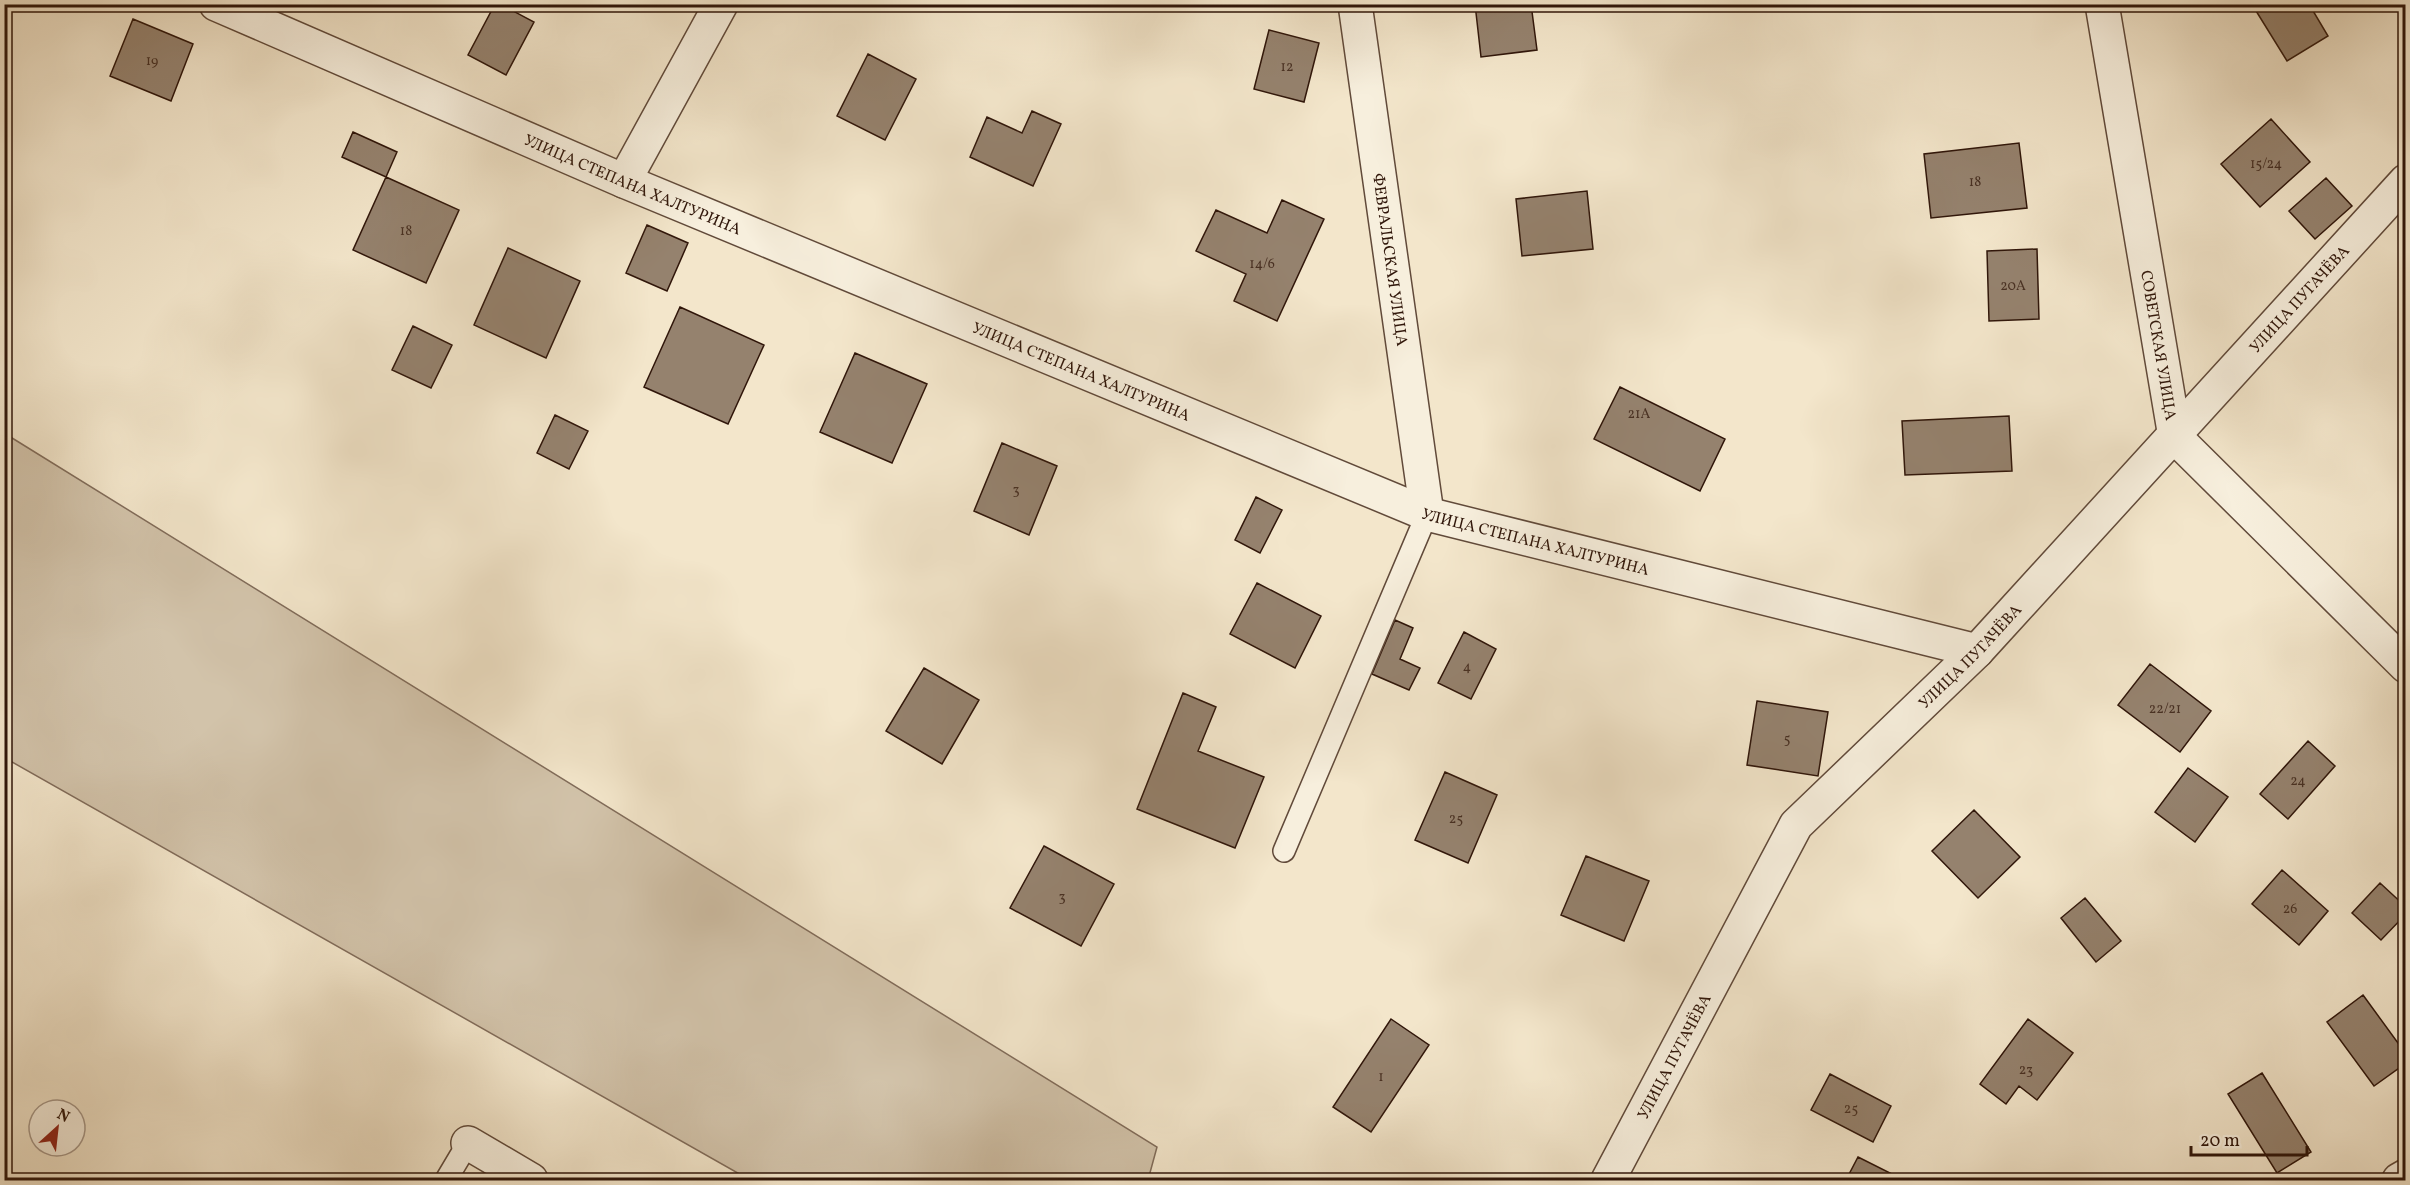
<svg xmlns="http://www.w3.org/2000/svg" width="2410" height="1185" font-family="Vollkorn,serif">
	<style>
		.green { fill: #d2c3aa; stroke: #816c5a; stroke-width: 1.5 }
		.building { fill: #95826e; stroke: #30160a; stroke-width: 1.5 }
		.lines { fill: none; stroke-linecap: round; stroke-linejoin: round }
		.lane-casing { stroke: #614a3a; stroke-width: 24 }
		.street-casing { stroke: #614a3a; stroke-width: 36 }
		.lane { stroke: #f7efdd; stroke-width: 21 }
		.street { stroke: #f7efdd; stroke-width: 33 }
		.labels { text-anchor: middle; stroke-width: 4.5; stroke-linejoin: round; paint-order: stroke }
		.number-label { font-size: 14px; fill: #493123 }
		.street-label { font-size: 16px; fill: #30160a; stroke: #f7efdd }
	</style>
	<rect width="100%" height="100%" fill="#f3e6cb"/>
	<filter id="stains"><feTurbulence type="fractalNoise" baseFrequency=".00333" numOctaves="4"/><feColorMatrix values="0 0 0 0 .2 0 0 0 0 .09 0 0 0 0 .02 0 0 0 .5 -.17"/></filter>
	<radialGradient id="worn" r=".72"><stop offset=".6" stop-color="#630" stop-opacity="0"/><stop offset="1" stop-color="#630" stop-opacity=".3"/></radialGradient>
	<!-- green -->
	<path class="green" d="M4,433l1153,714 -9,33h-398l-745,-422z"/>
	<!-- building -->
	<path class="building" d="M495,4h5l34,18 -28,53 -38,-20z
		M1475,4h56l6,46 -56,7z
		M2255,4h54l19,32 -41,25 -34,-55z
		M133,19l60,25 -22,57 -61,-25z
		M1269,30l50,13 -15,59 -50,-13z
		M868,54l48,25 -31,61 -48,-24z
		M1032,111l29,13 -28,62 -63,-29 17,-40 35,16z
		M2271,119l39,43 -50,45 -39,-43z
		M353,132l44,20 -11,25 -44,-20z
		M2019,143l8,65 -96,10 -7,-64z
		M386,177l73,33 -33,73 -73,-33z
		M2326,178l26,28 -37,33 -26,-28z
		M1587,191l6,58 -71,7 -6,-57z
		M1282,200l42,19 -47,102 -43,-20 12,-27 -50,-23 20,-41 51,23z
		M647,225l41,18 -21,48 -41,-18z
		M508,248l72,33 -34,77 -72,-33z
		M2037,249l2,70 -50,2 -2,-70z
		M680,307l84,38 -36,79 -84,-37z
		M413,326l39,19 -21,43 -39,-18z
		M855,353l72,31 -35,79 -72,-31z
		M1620,387l105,52 -25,52 -106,-52z
		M555,415l33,16 -19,38 -32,-16z
		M2009,416l3,55 -107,4 -3,-54z
		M1002,443l55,23 -28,69 -55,-24z
		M1256,497l26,13 -22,43 -25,-13z
		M1257,583l64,33 -26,52 -65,-34z
		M1395,620l18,8 -13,31 20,9 -11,22 -37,-16z
		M1464,632l32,17 -25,50 -33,-16z
		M2150,664l61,47 -31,41 -62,-47z
		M924,668l55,32 -37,64 -56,-33z
		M1183,693l33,14 -18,44 66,26 -29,71 -98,-39z
		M1757,701l71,11 -10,64 -71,-11z
		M2308,741l27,25 -47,53 -28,-25z
		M2188,768l40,29 -33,45 -40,-30z
		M1445,772l52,23 -29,68 -53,-23z
		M1974,810l46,47 -42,41 -46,-47z
		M1044,846l70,38 -33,62 -71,-38z
		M1586,856l63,25 -25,60 -63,-26z
		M2282,870l46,41 -29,34 -47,-41z
		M2380,883l26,24v7l-25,26 -29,-27z
		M2085,898l36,43 -25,21 -35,-44z
		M2363,995l43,59v9l-32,23 -47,-64z
		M1391,1019l38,26 -58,87 -38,-25z
		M2028,1019l45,34 -36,47 -18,-14 -13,18 -26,-20z
		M2262,1073l49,79 -34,21 -49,-79z
		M1830,1074l61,32 -18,36 -62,-32z
		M1858,1157l40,20 -2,3h-50z"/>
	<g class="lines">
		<defs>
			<path id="lane" d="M1284,851l143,-337
				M446,1180l22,-37"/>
			<g id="street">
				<path id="s1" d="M216,4l408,177 803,333 550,137"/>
				<path id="s2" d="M1355,4l72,510"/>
				<path id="s3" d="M2102,4l73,433 231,229"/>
				<path d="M624,181l97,-177"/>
				<path d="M468,1143l63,37"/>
				<path id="s4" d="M1608,1180l188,-355 181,-174 429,-470"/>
				<path d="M2399,1180l7,-4"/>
			</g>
		</defs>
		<!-- lane casing -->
		<use href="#lane" class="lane-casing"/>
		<!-- street casing -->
		<use href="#street" class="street-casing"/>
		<!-- lane -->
		<use href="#lane" class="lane"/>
		<!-- street -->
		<use href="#street" class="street"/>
	</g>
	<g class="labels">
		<!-- number labels -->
		<g class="number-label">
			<text x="152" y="65">19</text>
			<text x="1287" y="71">12</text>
			<text x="2266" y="168">15/24</text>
			<text x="1975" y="186">18</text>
			<text x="406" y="235">18</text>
			<text x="1262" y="268">14/6</text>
			<text x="2013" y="290">20А</text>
			<text x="1639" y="418">21А</text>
			<text x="1016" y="494">3</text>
			<text x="1467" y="671">4</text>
			<text x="2165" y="713">22/21</text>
			<text x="1787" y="743">5</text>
			<text x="2298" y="785">24</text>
			<text x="1456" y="823">25</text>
			<text x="1062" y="901">3</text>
			<text x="2290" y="913">26</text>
			<text x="2026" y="1074">23</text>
			<text x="1381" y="1081">1</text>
			<text x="1851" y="1113">25</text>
		</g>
		<!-- street labels -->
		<g class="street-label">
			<text dy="6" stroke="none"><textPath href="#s1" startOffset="454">УЛИЦА СТЕПАНА ХАЛТУРИНА</textPath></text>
			<text dy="6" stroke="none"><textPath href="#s2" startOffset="258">ФЕВРАЛЬСКАЯ УЛИЦА</textPath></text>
			<text dy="6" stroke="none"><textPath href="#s4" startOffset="1130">УЛИЦА ПУГАЧЁВА</textPath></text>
			<text dy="6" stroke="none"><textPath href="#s3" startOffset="346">СОВЕТСКАЯ УЛИЦА</textPath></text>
			<text dy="6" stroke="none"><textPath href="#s1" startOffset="940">УЛИЦА СТЕПАНА ХАЛТУРИНА</textPath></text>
			<text dy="6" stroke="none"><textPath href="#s1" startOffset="1426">УЛИЦА СТЕПАНА ХАЛТУРИНА</textPath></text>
			<text dy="6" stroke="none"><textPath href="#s4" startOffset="644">УЛИЦА ПУГАЧЁВА</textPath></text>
			<text dy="6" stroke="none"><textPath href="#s4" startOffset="140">УЛИЦА ПУГАЧЁВА</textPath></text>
		</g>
	</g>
	<!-- margin -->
	<rect width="2410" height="1185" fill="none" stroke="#f3e6cb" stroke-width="24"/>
	<rect x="6" y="6" width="2398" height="1173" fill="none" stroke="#30160a" stroke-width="3"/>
	<rect x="12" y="12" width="2386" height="1161" fill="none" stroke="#30160a" stroke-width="1.5"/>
	<!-- north arrow -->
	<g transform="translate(57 1128) rotate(27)"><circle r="28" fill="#f7efdd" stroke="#a79889" stroke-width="1.5"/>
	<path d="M0-4.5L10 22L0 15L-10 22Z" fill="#8f2418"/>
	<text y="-9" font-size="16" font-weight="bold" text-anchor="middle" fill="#30160a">N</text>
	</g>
	<!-- scale -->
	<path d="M2191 1146v9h116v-9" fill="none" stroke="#30160a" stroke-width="3"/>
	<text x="2200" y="1146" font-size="18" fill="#30160a" stroke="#f7efdd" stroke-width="4.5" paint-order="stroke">20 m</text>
	<rect width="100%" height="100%" filter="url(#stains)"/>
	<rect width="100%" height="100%" fill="url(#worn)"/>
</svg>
